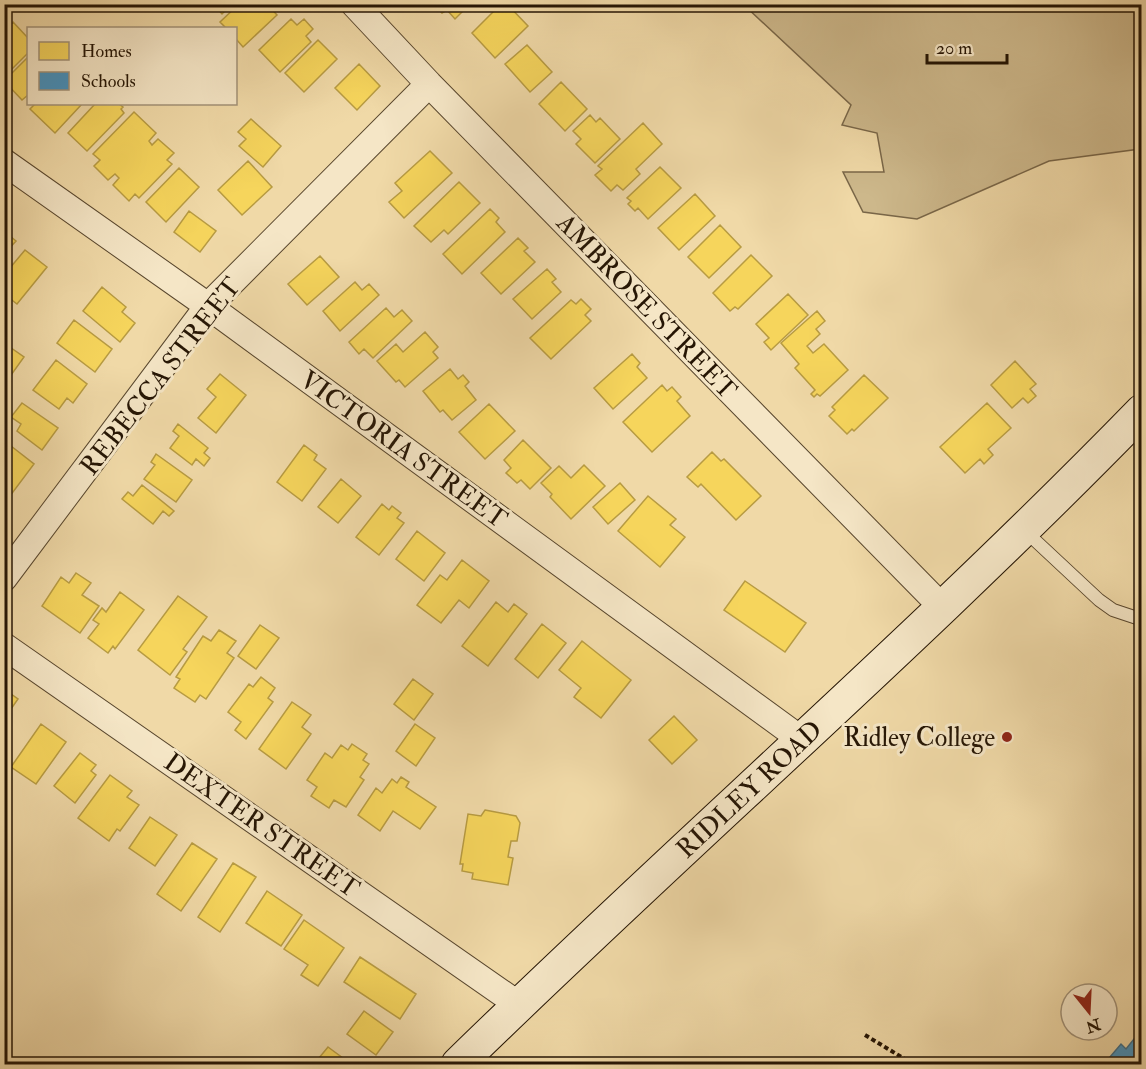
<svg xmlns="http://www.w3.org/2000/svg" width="1146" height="1069" font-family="'IM FELL Double Pica',serif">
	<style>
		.green { fill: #cdb88b; stroke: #796648; stroke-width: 1.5 }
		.homes { fill: #f6d55c; stroke: #b79b42; stroke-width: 1.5 }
		.schools { fill: #4393c3; stroke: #3a6d8a; stroke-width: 1.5 }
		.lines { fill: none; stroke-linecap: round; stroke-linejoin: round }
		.lane-casing { stroke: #58462d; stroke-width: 14 }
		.street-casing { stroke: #58462d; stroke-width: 28 }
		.secondary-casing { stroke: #251504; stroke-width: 35 }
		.path { stroke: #251504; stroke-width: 4; stroke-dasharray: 4.5 3; stroke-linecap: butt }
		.lane { stroke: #f5e6c6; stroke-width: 12 }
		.street { stroke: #f5e6c6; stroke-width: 26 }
		.secondary { stroke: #f5e6c6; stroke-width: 33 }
		.poi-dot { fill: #8f2418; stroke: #f5e6c6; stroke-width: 2 }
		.labels { text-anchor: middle; stroke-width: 6; stroke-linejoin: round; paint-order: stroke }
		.street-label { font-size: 26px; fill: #251504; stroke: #f5e6c6 }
		.poi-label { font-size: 26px; fill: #251504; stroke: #f5e6c6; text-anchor: end }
	</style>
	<rect width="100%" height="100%" fill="#f0d9a7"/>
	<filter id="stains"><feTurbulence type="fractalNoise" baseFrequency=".00333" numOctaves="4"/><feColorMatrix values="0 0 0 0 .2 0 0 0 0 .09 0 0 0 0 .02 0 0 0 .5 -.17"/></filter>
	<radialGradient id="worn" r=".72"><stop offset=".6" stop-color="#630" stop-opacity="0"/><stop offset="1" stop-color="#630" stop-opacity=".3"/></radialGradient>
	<!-- green -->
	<path class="green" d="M744,5h397v141l-1,3 -91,12 -132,58 -54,-7 -20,-40h41l-7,-39 -35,-8 9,-20z"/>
	<!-- homes -->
	<path class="homes" d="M213,4h22l-2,3 -2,-2 -9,9z
		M239,4h28l10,11 -34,32 -7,-8v-11h-10l-6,-6z
		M433,4h37l-15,15 -8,-9 -5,3z
		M501,4h6l21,22 -33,32 -23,-25z
		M291,19l6,6 7,-6 9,10 -7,7 5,6 -31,30 -21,-22z
		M13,22l15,16v15l-24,24v-47z
		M318,40l19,19 -33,33 -19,-19z
		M527,45l25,27 -22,20 -25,-28z
		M28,57v38l-6,5 -18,-19z
		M359,64l21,22 -23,24 -22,-22z
		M561,82l26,27 -22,22 -26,-27z
		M35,104h47l-27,29 -25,-24z
		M95,104h24l4,3 -2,2 3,4 -37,38 -19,-18z
		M134,112l22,21 -7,8 3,4 6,-6 16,14 -7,7 5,4 -33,34 -4,-4 -6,7 -16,-16 6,-7 -4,-4 -7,6 -14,-14 6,-6 -7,-6z
		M590,115l6,7 4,-4 20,21 -25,24 -19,-19 5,-5 -8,-8z
		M251,119l30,27 -18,21 -24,-21 7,-7 -8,-7z
		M643,123l19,21 -26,25 4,5 -17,16 -6,-5 -6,6 -16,-16 7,-6 -4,-3z
		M430,151l22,22 -48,45 -15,-16 13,-11 -7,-8z
		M248,161l24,26 -30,28 -24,-25z
		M660,167l21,21 -33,31 -10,-11 -3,3 -7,-7 3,-3 -4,-3z
		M179,168l20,19 -33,35 -20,-20z
		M459,182l21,21 -32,31 -4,-4 -13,12 -17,-16z
		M695,194l20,22 -36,34 -21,-22z
		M490,209l9,9 -3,4 9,10 -43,42 -19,-20z
		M189,211l27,20 -16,21 -26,-20z
		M720,225l21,22 -32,31 -21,-21z
		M4,231l12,10 -12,13z
		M518,238l10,10 -4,3 11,11 -34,32 -20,-21z
		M25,250l22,17 -30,37 -13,-10v-19z
		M751,255l21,21 -34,33 -3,-2 -5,4 -17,-18z
		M320,256l19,21 -32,28 -19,-21z
		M547,269l9,10 -4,3 9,10 -29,27 -19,-20z
		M355,282l7,8 7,-6 10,11 -39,36 -17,-20z
		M102,287l24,20 -4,5 13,11 -15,19 -37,-31z
		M788,294l20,21 -37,35 -7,-8 5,-4 -13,-14z
		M581,299l10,10 -6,6 6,6 -40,38 -21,-21 41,-38 5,4z
		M386,308l8,9 8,-7 10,11 -39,37 -9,-9 -5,5 -10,-12z
		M817,311l8,10 -9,8 4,5 -13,12 6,7 11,-9 24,26 -28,26 -3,-2 -3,3 -3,-3 4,-4 -20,-22 4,-4 -18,-21z
		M74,320l38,29 -17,23 -38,-29z
		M425,332l13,15 -5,5 5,6 -33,29 -6,-7 -3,2 -19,-21 19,-17 7,8z
		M4,343l20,14 -20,28z
		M632,354l8,9 -3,4 10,11 -34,31 -19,-21z
		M56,360l31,24 -14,19 -6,-5 -8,11 -26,-19z
		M1015,361l21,23 -6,5 6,7 -8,7 -5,-5 -11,10 -21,-23z
		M450,369l8,10 5,-4 6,7 -4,4 11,14 -24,20 -9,-10 -3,2 -17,-21z
		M220,374l26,21 -30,38 -18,-15 18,-21 -9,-8z
		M864,375l24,23 -34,33 -2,-2 -5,5 -18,-18 6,-6 -3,-3z
		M662,385l5,6 5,-4 9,10 -4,4 13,15 -38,36 -29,-30z
		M22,403l36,25 -16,22 -25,-19 4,-7 -10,-7z
		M987,403l24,25 -23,21 5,6 -9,9 -4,-5 -15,14 -25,-26z
		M489,404l26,27 -30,28 -26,-27z
		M178,424l30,24 -4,5 6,5 -6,8 -8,-7 -4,6 -22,-17 9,-12 -6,-5z
		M523,440l28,28 -21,21 -9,-9 -4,3 -11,-10 5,-5 -7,-8z
		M304,445l13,10 -3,5 12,9 -24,32 -25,-19z
		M11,446l23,18 -30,40v-49z
		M712,452l9,9 3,-2 37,37 -25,24 -35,-36 -3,3 -11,-10z
		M156,454l36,26 -16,22 -32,-23 11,-14 -4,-3z
		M584,465l21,21 -34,33 -21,-22 2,-3 -11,-11 18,-17 12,12z
		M341,479l20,17 -23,27 -20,-16z
		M620,483l15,17 -27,24 -15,-17z
		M142,485l32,26 -5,5 -6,-5 -10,13 -31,-25 6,-7 5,4z
		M648,496l28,23 -6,6 15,12 -25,30 -42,-36z
		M382,504l7,6 3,-4 9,7 -4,5 7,5 -25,32 -23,-18z
		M417,531l28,22 -21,28 -28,-22z
		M462,560l27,21 -20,27 -10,-8 -18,23 -24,-18 23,-30 7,5z
		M76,573l15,10 -9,12 17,11 -19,27 -38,-27 19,-29 8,6z
		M745,581l61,42 -21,29 -61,-42z
		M120,592l24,18 -29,39 -2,-3 -5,7 -20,-15 11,-14 -6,-4 9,-12 4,4z
		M178,596l29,21 -24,32 4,3 -17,23 -32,-25z
		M496,602l12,10 6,-8 13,10 -39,52 -26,-20z
		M542,624l24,19 -28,35 -23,-19z
		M260,625l19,13 -23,31 -18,-13z
		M219,630l17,11 -9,12 7,5 -28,41 -6,-4 -5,7 -21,-14 6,-9 -4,-2 27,-41 8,5z
		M582,641l49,39 -30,38 -27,-21 7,-9 -22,-18z
		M261,677l14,11 -7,10 5,4 -27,37 -11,-9 6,-8 -13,-10 21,-28 4,3z
		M413,679l20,15 -19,26 -20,-16z
		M4,689l14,10 -14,20z
		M292,702l19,13 -9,12 9,7 -25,35 -27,-20z
		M674,716l23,24 -25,24 -23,-24z
		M41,724l25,18 -30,42 -25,-17z
		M415,724l20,14 -19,28 -20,-15z
		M352,744l15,10 -4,6 6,4 -9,13 4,3 -18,27 -12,-7 -5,8 -18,-12 6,-9 -10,-7 18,-27 7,5 9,-13 7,5z
		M80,753l16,12 -5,6 5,4 -21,28 -21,-17z
		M110,775l22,16 -5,6 12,8 -19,26 -3,-2 -8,12 -31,-23z
		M401,777l8,5 -3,5 30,20 -16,22 -27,-18 -13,20 -22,-16 18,-27 6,5 10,-14 5,4z
		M485,810l31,6 4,7 -3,18h-6l-3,16 5,1 -5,27 -36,-6 1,-6 -11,-2 1,-7h-3l8,-50 13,2z
		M150,817l27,18 -22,31 -26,-18z
		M192,843l25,16 -36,52 -24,-17z
		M233,863l23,14 -36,55 -22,-15z
		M267,891l35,24 -21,31 -35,-23z
		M304,920l40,28 -26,38 -17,-11 7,-10 -24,-16z
		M360,957l56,37 -16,25 -56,-37z
		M364,1011l29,21 -17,23 -29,-21z
		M328,1047l23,17h-37z"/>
	<!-- schools -->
	<path class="schools" d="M1138,1034l4,3v27h-38l17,-20 5,5z"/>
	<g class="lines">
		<defs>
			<path id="lane" d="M1024,530l75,70 14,10 24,8 5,5"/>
			<path id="street" d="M354,4l75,80 513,523
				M4,162l204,144 594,434
				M4,578l204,-272 221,-222
				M4,646l515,359"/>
			<path id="secondary" d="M458,1064c225,-220 464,-427 684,-653"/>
		</defs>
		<!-- lane casing -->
		<use href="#lane" class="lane-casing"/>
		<!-- street casing -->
		<use href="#street" class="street-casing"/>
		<!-- secondary casing -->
		<use href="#secondary" class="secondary-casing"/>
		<!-- path -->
		<path class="path" d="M865,1035l48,29"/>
		<!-- lane -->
		<use href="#lane" class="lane"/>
		<!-- street -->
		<use href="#street" class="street"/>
		<!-- secondary -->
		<use href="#secondary" class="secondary"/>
	</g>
	<!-- markers -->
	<circle class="poi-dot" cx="1007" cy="737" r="6"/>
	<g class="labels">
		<!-- street labels -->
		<g class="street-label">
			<text transform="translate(647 306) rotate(46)" y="9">AMBROSE STREET</text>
			<text transform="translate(160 376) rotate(-52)" y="9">REBECCA STREET</text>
			<text transform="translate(404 449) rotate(36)" y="9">VICTORIA STREET</text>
			<text transform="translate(749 789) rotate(-43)" y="9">RIDLEY ROAD</text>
			<text transform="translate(262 825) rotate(35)" y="9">DEXTER STREET</text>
		</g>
		<!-- poi labels -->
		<g class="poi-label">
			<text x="995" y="746">Ridley College</text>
		</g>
	</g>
	<!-- margin -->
	<rect width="1146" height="1069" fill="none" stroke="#f0d9a7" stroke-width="24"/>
	<rect x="6" y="6" width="1134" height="1057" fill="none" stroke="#251504" stroke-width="3"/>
	<rect x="12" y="12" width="1122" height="1045" fill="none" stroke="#251504" stroke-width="1.5"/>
	<!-- legend -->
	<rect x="27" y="27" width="210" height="78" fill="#f5e6c6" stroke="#a29278" stroke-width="1.5"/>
	<rect x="39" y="42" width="30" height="18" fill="#f6d55c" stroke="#a29278" stroke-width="1.5"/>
	<text x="81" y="57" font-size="18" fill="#251504">Homes</text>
	<rect x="39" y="72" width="30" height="18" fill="#4393c3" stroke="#a29278" stroke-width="1.5"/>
	<text x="81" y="87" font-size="18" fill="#251504">Schools</text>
	<!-- north arrow -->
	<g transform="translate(1089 1012) rotate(162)"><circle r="28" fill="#f5e6c6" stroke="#a29278" stroke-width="1.5"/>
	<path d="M0-4.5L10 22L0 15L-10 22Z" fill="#8f2418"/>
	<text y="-9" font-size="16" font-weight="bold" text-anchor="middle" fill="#251504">N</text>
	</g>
	<!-- scale -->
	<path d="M927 54v9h80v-9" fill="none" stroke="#251504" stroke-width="3"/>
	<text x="936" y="54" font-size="18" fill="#251504" stroke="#f5e6c6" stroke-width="4.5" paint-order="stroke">20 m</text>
	<rect width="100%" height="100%" filter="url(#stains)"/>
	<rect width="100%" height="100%" fill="url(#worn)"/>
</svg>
